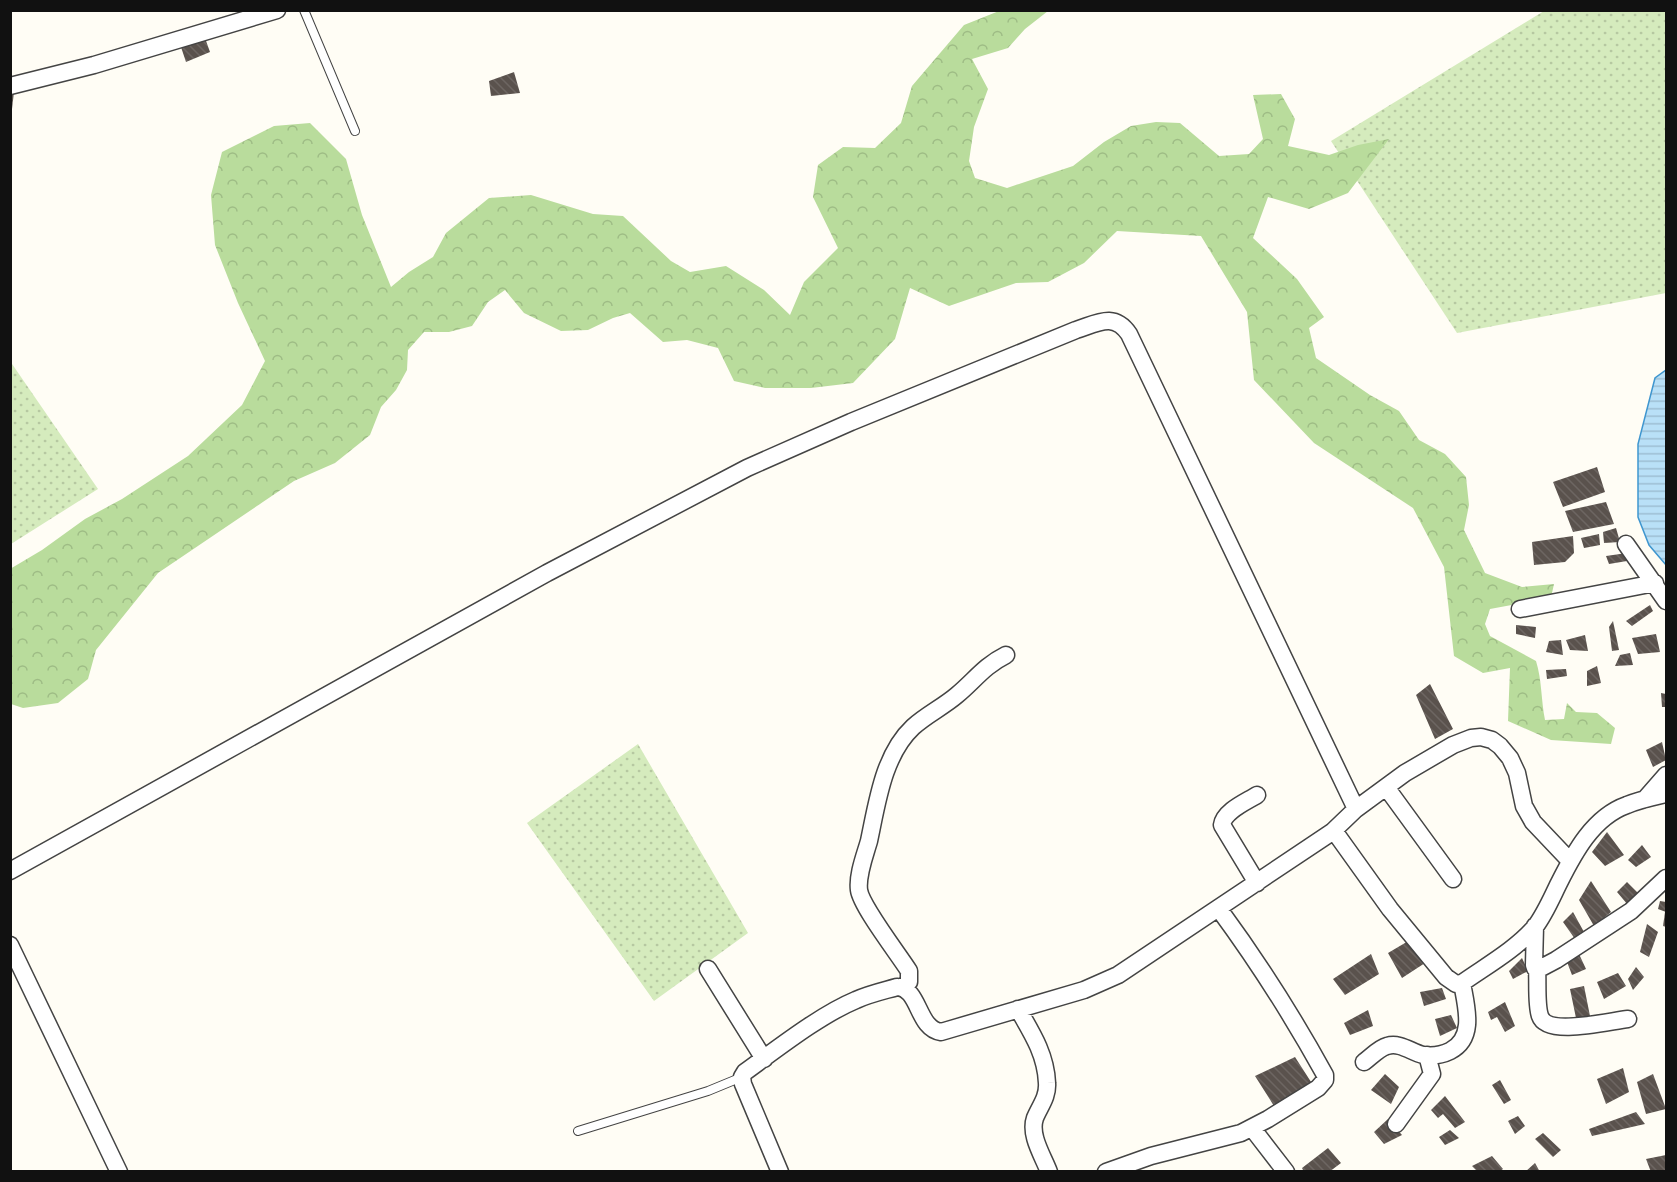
<svg xmlns="http://www.w3.org/2000/svg" width="1677" height="1182" font-family="'Crimson Pro',serif">
	<style>
		.grass { fill: url(#grass-dots) }
		.forest { fill: url(#forest-crowns) }
		.water { fill: url(#water-rules); stroke: #3f96cf; stroke-width: 1.5 }
		.building { fill: url(#building-back-hatch) }
		.lines { fill: none; stroke-linecap: round; stroke-linejoin: round }
		.lane-casing { stroke: #444; stroke-width: 10 }
		.street-casing { stroke: #444; stroke-width: 19 }
		.lane { stroke: #fff; stroke-width: 8 }
		.street { stroke: #fff; stroke-width: 16 }
	</style>
	<defs>
		<pattern id="grass-dots" width="8" height="8" patternUnits="userSpaceOnUse" patternTransform="scale(1.5)"><rect width="8" height="8" fill="#d5ebbd"/><path d="M2 2h.1M6 6h.1" fill="none" stroke="#b6c8a1" stroke-width="1.8" stroke-linecap="round"/></pattern>
		<pattern id="forest-crowns" width="20" height="18" patternUnits="userSpaceOnUse" patternTransform="scale(1.5)"><rect width="20" height="18" fill="#b9dc9c"/><path d="M2 6a3 3 0 1 1 6 0M12 15a3 3 0 1 1 6 0" fill="none" stroke="#9ebc85"/></pattern>
		<pattern id="water-rules" width="6" height="5" patternUnits="userSpaceOnUse" patternTransform="scale(1.5)"><rect width="6" height="5" fill="#b9e0f7"/><path d="M0 2.5h6" fill="none" stroke="#9ebfd3"/></pattern>
		<pattern id="building-back-hatch" width="6" height="6" patternUnits="userSpaceOnUse" patternTransform="scale(1.5)"><rect width="6" height="6" fill="#5a524d"/><path d="M-1 5l2 2M0 0l6 6M5-1l2 2" fill="none" stroke="#6d6662"/></pattern>
	</defs>
	<rect width="100%" height="100%" fill="#fffdf5"/>
	<!-- grass -->
	<path class="grass" d="M1544,11h122v282l-209,40 -126,-192z
		M10,361l88,128 -87,55 -1,-1z
		M638,744l110,189 -94,68 -127,-178z"/>
	<!-- forest -->
	<path class="forest" d="M999,11h49l-23,18 -17,19 -36,11 16,30 -14,38 -5,34 6,17 32,10 66,-22 31,-24 27,-16 25,-4 24,1 39,33 30,-2 14,-15 -10,-44 28,-1 14,25 -7,27 41,9 29,-10 31,-6 -41,54 -39,16 -41,-12 -15,41 44,41 27,38 -15,11 7,30 54,37 29,16 20,29 26,14 21,23 3,28 -5,25 21,43 37,14 32,-3 -4,18 -33,2 -27,5 -5,15 5,12 46,25c6,19 5,39 9,59l19,-1 3,-16 9,9 21,1 18,15 -4,16 -60,-4 -43,-19 2,-53 -27,5 -29,-17 -10,-89 -31,-59 -99,-65 -60,-63 -7,-68 -46,-76 -84,-5 -33,32 -36,19 -32,1 -67,23 -39,-18 -15,51 -42,44 -42,5h-46l-31,-7 -16,-33 -31,-8 -24,2 -33,-29 -17,5 -25,12 -27,1 -37,-18 -19,-23 -17,12 -16,24 -23,6h-25l-16,18 -1,20 -11,20 -15,17 -11,28 -35,28 -41,18 -136,92 -62,77 -8,29 -30,24 -35,5 -12,-4 -1,-135 32,-19 43,-31 37,-20 66,-43 54,-51 23,-44 -27,-58 -23,-58 -4,-50 11,-43 52,-26 36,-3 36,36 16,56 29,72 18,-15 24,-15 13,-24 43,-35 42,-3 62,19 30,2 48,45 19,11 36,-6 38,24 26,25 14,-33 34,-34 -25,-51 5,-32 25,-18 32,1 26,-25 11,-37 52,-61z"/>
	<!-- water -->
	<path class="water" d="M1666,370v195l-17,-20 -11,-28v-73l17,-66z"/>
	<!-- building -->
	<path class="building" d="M205,38l5,14 -24,10 -6,-18z
		M514,72l6,21 -29,3 -2,-15z
		M14,92l-2,17h-2v-16z
		M1597,467l8,25 -42,15 -10,-25z
		M1606,502l8,22 -41,8 -8,-21z
		M1616,528l4,14 -16,1 -1,-11z
		M1599,534l1,11 -16,3 -3,-10z
		M1573,536l1,17 -9,9 -31,3 -2,-23z
		M1627,553v8l-18,3 -3,-8z
		M1650,605l3,6 -21,15 -6,-5z
		M1613,621l6,29 -7,1 -3,-24z
		M1516,625l20,2 -1,11 -19,-4z
		M1656,634l4,18 -22,2 -6,-16z
		M1585,635l3,16 -18,-1 -4,-10z
		M1561,640l2,15 -17,-3 3,-11z
		M1630,653l3,12 -18,1 5,-11z
		M1597,666l4,17 -14,3v-15z
		M1566,669l1,7 -20,3 -1,-9z
		M1430,684l23,45 -18,10 -19,-44z
		M1661,693l5,1v13h-4z
		M1662,742l4,18 -13,7 -7,-17z
		M1607,832l17,23 -19,11 -13,-14z
		M1642,845l9,12 -15,10 -8,-7z
		M1591,881l20,31 -17,14 -15,-26z
		M1627,882l13,13 -12,10 -11,-13z
		M1660,901l6,1v10l-8,-3z
		M1573,912l11,20 -9,7 -12,-17z
		M1665,912h1v15l-3,-1z
		M1647,924l11,8 -9,25 -9,-5z
		M1410,940l15,23 -23,15 -14,-25z
		M1371,954l8,20 -34,21 -12,-16z
		M1579,954l7,15 -14,6 -5,-13z
		M1522,958l6,13 -15,8 -4,-8z
		M1636,967l8,10 -11,13 -5,-11z
		M1618,973l8,13 -22,13 -7,-17z
		M1584,986l6,30 -14,2 -6,-29z
		M1442,988l4,11 -22,7 -4,-14z
		M1505,1002l10,24 -10,6 -8,-15 -6,3 -3,-8z
		M1368,1010l5,16 -23,9 -6,-12z
		M1451,1015l6,13 -17,8 -5,-17z
		M1295,1057l18,28 -39,21 -19,-30z
		M1623,1068l6,24 -23,12 -9,-25z
		M1385,1074l14,13 -8,17 -20,-14z
		M1653,1074l13,35 -20,5 -9,-32z
		M1500,1080l11,20 -7,4 -12,-19z
		M1445,1096l20,26 -10,6 -12,-14 -5,4 -7,-8z
		M1636,1112l9,12 -53,12 -3,-7z
		M1518,1116l7,10 -10,8 -7,-13z
		M1388,1119l14,16 -18,9 -10,-12z
		M1450,1130l9,8 -14,7 -6,-8z
		M1543,1133l18,17 -8,7 -18,-18z
		M1328,1148l13,15 -12,9h-25l-2,-4z
		M1666,1155v17h-15l-5,-13z
		M1492,1156l11,13 -4,3h-21l-6,-6z
		M1535,1163l5,9h-15z"/>
	<g class="lines">
		<defs>
			<path id="lane" d="M304,10l51,121
				M578,1131l130,-40 34,-14"/>
			<path id="street" d="M10,86l84,-21 183,-55
				M1626,544l40,57
				M1520,609l135,-26
				M1386,787l67,92
				M1257,795c-11,7 -33,16 -35,30l35,58
				M1645,799l21,-24
				M1332,832l5,3 53,74 56,68 10,7 6,-1c24,-17 53,-33 73,-56 10,-13 17,-30 24,-44 15,-30 34,-66 68,-78 12,-5 26,-8 39,-11
				M10,871l537,-298 200,-105 104,-46 225,-92c22,-7 38,-18 53,4l227,475
				M1535,926l-1,39 1,3 4,1 17,-9 75,-49 35,-33
				M10,945l109,227
				M708,969l56,90
				M1537,969c1,13 -1,36 3,47 7,21 69,5 88,3
				M903,987l6,-5v-11c-10,-16 -48,-65 -50,-81 -2,-15 6,-35 10,-49 8,-37 14,-86 44,-114 13,-12 30,-20 44,-32 18,-15 27,-29 49,-40
				M1018,1009c14,24 28,46 29,74 1,14 -7,23 -12,35 -6,17 8,38 14,54
				M1364,1062c7,-5 15,-14 23,-16 13,-4 24,6 36,9 8,1 19,0 27,-4 26,-13 16,-45 12,-68
				M1396,1124l36,-50 -5,-19
				M1252,1128l34,44
				M780,1172l-37,-88 -1,-7 3,-5c32,-23 75,-57 111,-72 13,-6 27,-9 41,-13 23,1 20,42 44,45l143,-42 34,-15 214,-143 24,-23 49,-36 48,-28 18,-7 10,-1 11,3 8,6 10,12 7,15 7,33 9,16 37,39
				M1106,1172l45,-16 90,-23 27,-14 50,-31 7,-8v-5c-32,-58 -67,-113 -106,-166"/>
		</defs>
		<!-- lane casing -->
		<use href="#lane" class="lane-casing"/>
		<!-- street casing -->
		<use href="#street" class="street-casing"/>
		<!-- lane -->
		<use href="#lane" class="lane"/>
		<!-- street -->
		<use href="#street" class="street"/>
	</g>
	<!-- border -->
	<rect width="1677" height="1182" fill="none" stroke="#111111" stroke-width="24"/>
</svg>
